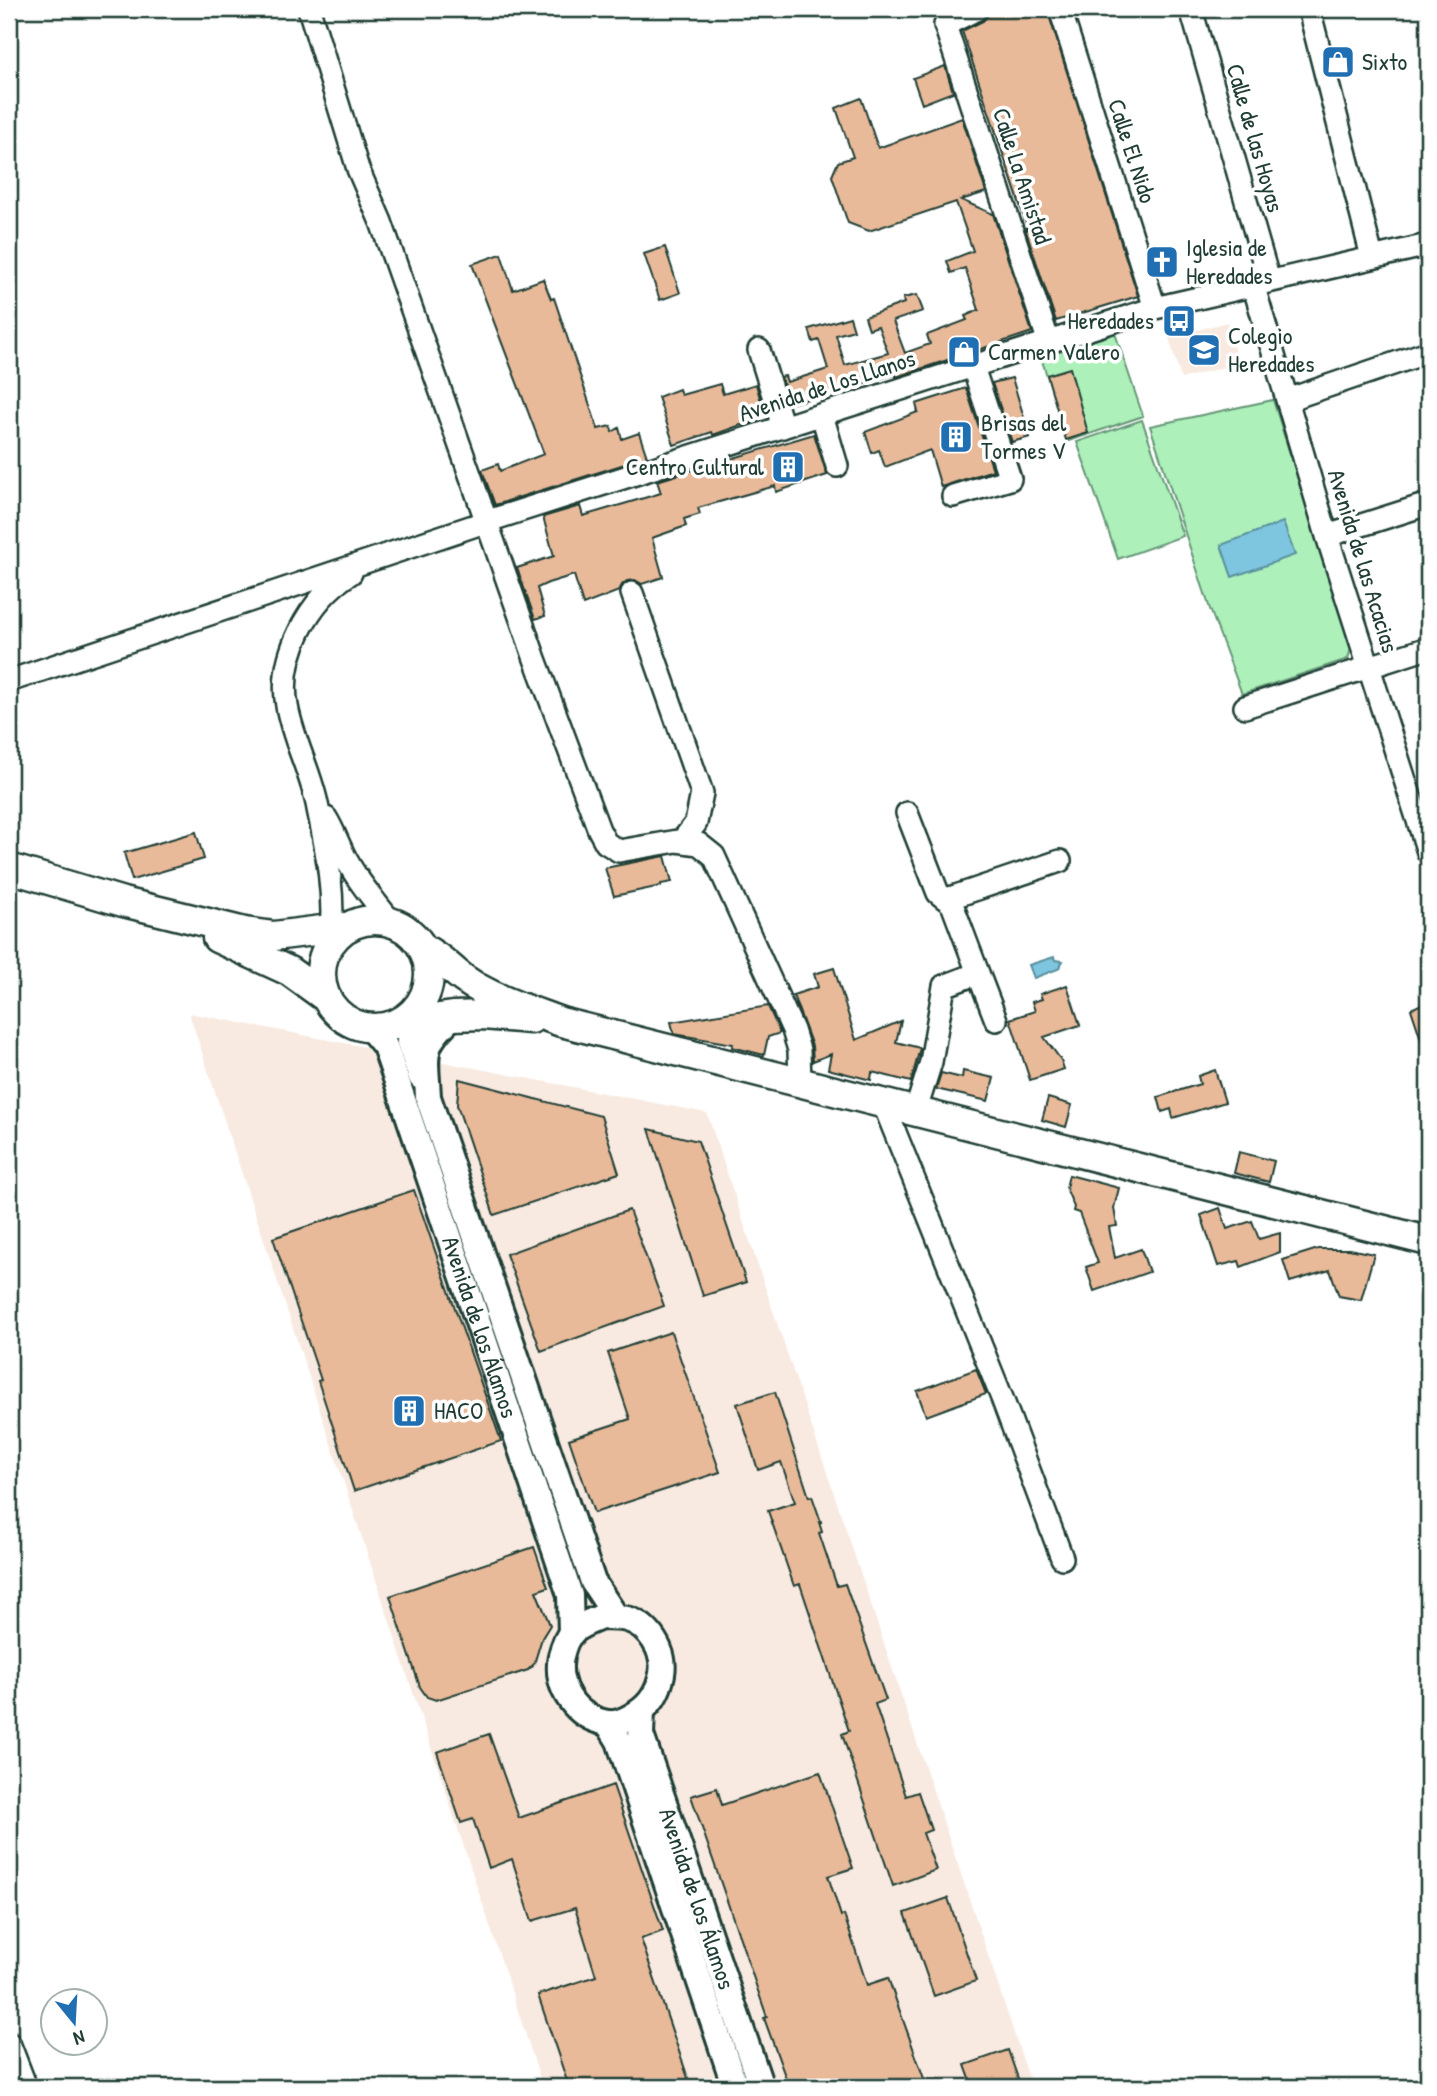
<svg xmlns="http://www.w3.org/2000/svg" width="1437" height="2096" font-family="'Patrick Hand',sans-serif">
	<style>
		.built { fill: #f8eae0 }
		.green { fill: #adf0ba; stroke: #669677; stroke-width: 2 }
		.water { fill: #7ec5df; stroke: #588f9b; stroke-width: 2 }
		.building { fill: #e9ba99; stroke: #1f3d34; stroke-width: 2 }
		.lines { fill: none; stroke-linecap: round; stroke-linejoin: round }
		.minor-casing { stroke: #1f3d34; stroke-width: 26 }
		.tertiary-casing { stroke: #1f3d34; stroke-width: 30 }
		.secondary-casing { stroke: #1f3d34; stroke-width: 33 }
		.minor { stroke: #fff; stroke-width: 21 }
		.tertiary { stroke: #fff; stroke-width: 24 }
		.secondary { stroke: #fff; stroke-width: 28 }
		.labels { text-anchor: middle; stroke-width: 7; stroke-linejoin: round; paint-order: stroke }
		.poi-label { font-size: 24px; fill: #1f3d34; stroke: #fff; text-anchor: start }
		.street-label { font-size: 24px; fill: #1f3d34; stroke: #fff }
	</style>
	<rect width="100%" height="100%" fill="#fff"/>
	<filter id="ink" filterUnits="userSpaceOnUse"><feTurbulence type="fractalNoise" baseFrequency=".0143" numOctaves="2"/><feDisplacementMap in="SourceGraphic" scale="14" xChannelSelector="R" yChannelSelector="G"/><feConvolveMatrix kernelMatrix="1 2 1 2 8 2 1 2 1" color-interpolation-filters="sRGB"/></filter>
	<g filter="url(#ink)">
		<!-- built -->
		<path class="built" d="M1227,322l11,41 -57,16 -12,-41z
			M189,1013l518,100 325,974h-489z"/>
		<!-- green -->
		<path class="green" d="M1115,333l28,83 -74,25 -28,-83z
			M1273,400l78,248 -3,11 -106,35 -32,-85 -60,-183z
			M1142,420l41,116 -65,23 -41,-117z"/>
		<!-- water -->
		<path class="water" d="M1283,522l12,33 -63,22 -11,-32z
			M1054,957l1,3 8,1 -5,8 -24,9 -5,-13z"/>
		<!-- building -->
		<path class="building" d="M998,9h49l91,287 -82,25 -31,-93 3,1 -66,-198 21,-10 6,-7z
			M945,66l8,26 -31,12 -9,-26z
			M861,98l17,50 84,-30 24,74 -25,8 32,14 39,118 -136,45v-3l-106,30 -9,-27 4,-1 2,6 41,-13 -9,-29 -6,2 -4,-13 41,-12 4,13 -18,5 9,30 43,-12 -10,-27 -9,3 -4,-12 39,-14 -1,-5 14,-3 6,16 -30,10 12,32 25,-9 -3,-9 40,-15 -2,-4 14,-6 -14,-42 -14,5 -4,-12 26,-10 -17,-49 -87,29 -21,-8 -16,-47 6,-14 15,-5 -17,-49z
			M665,247l15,46 -20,7 -16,-46z
			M501,254l12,36 30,-11 8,20 3,-1 44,131 13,-3 1,6 7,-4 3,11 17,-6 8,24 -152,48 -13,-35 16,-6 2,7 44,-17 -72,-190z
			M1070,368l18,65 -22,7 -19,-65z
			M1012,378l18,59 -18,5 -20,-59z
			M720,384l3,10 33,-10 8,28 -3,1 -4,8 -12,4 -1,-1 -31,11 -1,-3 -38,13 -16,-48 21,-8 2,6z
			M966,388l27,82 -52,17 -11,-37 -45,17 -6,-17 -7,3 -7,-21 53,-20 -2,-8z
			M814,434l13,41 -51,17 -1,-6 -77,22 2,6 -16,5 2,7 -34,12 11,39 -21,7 -7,-4 -8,1 -5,4 -3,6 -36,14 -9,-30 -26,8 -11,5 8,28 -10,3 -18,-51 37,-12 -11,-39 37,-11 3,10 78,-23 -4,-12z
			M196,832l8,27 -72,21 -8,-27z
			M665,856l7,26 -11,2v2l-47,10 -9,-28z
			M834,968l22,72 45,-19 -5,21 24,6 -9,34 -39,-10 -1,8 -43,-11 3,-15 -18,7 -1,-15 -19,-51 25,-8 -4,-13z
			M1067,985l13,40 -36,12 17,23 3,9 -34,11 -20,-61 25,-8 -3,-9 10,-3 -2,-5z
			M1428,1001v50h-3l-14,-42z
			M768,1006l12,27 -12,4 -4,18 -32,-8 1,-3 -59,-10 -3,-12z
			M1215,1070l10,32 -52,16 -2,-9 -9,3 -4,-15 42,-13 -2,-8z
			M963,1071l31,7 -6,23 -52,-12 5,-16 21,5z
			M459,1079l142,37 18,57 -125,42 -37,-110z
			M1048,1098l24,7 -6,22 -24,-7z
			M649,1129l49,12 48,141 -43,14z
			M1239,1152l35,9 -5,21 -35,-9z
			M1069,1175l50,13 -5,20 3,18 -8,1 6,31 26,-9 8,23 -55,19 -8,-24 12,-4 -19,-50 -6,-2 1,-4 -8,-19z
			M414,1190l87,251 -147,50 -36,-110 3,-1 -48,-142z
			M1220,1208l7,21 25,-8 7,18 21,-6v19l-39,15 -2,-6 -21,5 -17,-51z
			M629,1210l35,96 -123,45 -35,-97z
			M1318,1249h31l25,5 -13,46 -22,-4 -9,-26 -40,12 -7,-22z
			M671,1332l49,140 -126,41 -25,-74 61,-20 -22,-66z
			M976,1369l10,25 -60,22 -9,-25z
			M775,1392l34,105 3,-1 9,26h-2l3,10 -3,1 18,53 8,-2 41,116 -11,4 31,92 12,-4 13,38 -8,3 13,37 -43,16 -51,-152 7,-3 -49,-147 -6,2 -26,-75 27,-9 -14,-40 -23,8 -21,-66z
			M534,1547l14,40 -12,4 14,34 -8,13 -8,26 -6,6 -92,30 -9,-3 -7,-10 -30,-91z
			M489,1734l30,84 94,-33 50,146 -22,8 50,148h-122l-31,-92 58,-19 -21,-68 -43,13 -20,-62 -23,9 -16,-49 -12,4 -24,-71z
			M820,1772l33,96 -25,8 13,40 3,-1 23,70 21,-7 39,109h-138l-25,-69 3,-1 -76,-221 26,-8 5,17z
			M948,1898l28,83 -42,15 -29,-83z
			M1008,2050l13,37h-48l-8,-22z"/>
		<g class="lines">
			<defs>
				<path id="minor" d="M309,9l49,160 23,53 154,437 64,171 7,13 13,8 58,-10 22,3 15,12 79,174 6,20 1,33
					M977,9l-32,16 104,318
					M1060,9l95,299
					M1191,9l78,272
					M1309,9l63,248
					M1253,284l74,252 101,316
					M759,350l24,77
					M1287,400l141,-48
					M822,415l15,51
					M953,496l57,-17 -37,-112
					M1327,536l101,-32
					M632,593l70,200 -6,30 -14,18
					M9,681l479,-160 667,-213 273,-63
					M1245,707l183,-59
					M907,813l31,80 14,11 26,69 -34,13 -13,76 -16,51
					M326,818c7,11 11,23 17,35 12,25 31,47 48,69
					M947,899l113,-38
					M330,942c6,-43 -3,-90 -12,-133 -6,-35 -25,-68 -31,-103 -9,-50 22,-107 64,-133
					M978,973l18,47
					M884,1105l118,293 60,160
					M9,2043l17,44"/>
				<g id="tertiary">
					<path d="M410,1016l-1,26 12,35"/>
					<path d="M453,1016c-34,31 -27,38 -25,81l165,485 23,35"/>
					<path id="s1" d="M370,1028l15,18 185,549 1,39"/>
					<path d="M601,1617c9,0 18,0 26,2 22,6 39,33 35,55 -3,16 -10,30 -25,39 -8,5 -19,12 -29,10 -33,-5 -53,-36 -47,-67 2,-8 5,-18 11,-24 8,-7 19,-11 29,-15z"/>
					<path id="s2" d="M642,1710l-1,25 120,352"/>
					<path d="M608,1723l11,18 116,346"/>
				</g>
				<path id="secondary" d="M9,868l114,34 122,30 29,4 72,-9
					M321 974a54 54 0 1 1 108 0a54 54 0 1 1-108 0Z
					M217,938l72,33 36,26
					M424,949c18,9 25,19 40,30 28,20 65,31 97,43l867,219
					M398,1024l55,-8 30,-1 48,4"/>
			</defs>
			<!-- minor casing -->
			<use href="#minor" class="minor-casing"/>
			<!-- tertiary casing -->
			<use href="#tertiary" class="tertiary-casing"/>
			<!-- secondary casing -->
			<use href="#secondary" class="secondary-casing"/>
			<!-- minor -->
			<use href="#minor" class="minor"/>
			<!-- tertiary -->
			<use href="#tertiary" class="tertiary"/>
			<!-- secondary -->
			<use href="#secondary" class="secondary"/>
		</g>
	</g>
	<!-- icons -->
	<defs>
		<symbol id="shop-square" viewBox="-11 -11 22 22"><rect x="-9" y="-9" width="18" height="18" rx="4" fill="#1f6fb2" stroke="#fff"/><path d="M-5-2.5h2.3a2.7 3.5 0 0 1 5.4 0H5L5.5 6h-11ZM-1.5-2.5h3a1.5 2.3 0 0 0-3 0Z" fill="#fff"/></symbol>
		<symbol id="church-square" viewBox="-11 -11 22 22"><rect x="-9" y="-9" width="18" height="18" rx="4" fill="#1f6fb2" stroke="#fff"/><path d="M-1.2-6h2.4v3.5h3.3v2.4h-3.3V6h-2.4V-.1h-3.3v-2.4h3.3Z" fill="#fff"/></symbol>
		<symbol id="bus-square" viewBox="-11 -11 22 22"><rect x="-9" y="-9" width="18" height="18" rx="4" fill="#1f6fb2" stroke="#fff"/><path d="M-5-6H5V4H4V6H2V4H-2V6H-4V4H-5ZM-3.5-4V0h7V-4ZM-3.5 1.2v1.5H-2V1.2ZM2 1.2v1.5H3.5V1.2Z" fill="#fff"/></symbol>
		<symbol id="school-square" viewBox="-11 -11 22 22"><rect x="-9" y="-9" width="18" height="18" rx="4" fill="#1f6fb2" stroke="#fff"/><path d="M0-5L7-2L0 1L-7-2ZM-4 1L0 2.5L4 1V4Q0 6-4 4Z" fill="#fff"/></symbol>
		<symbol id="building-square" viewBox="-11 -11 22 22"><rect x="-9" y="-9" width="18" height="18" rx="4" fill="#1f6fb2" stroke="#fff"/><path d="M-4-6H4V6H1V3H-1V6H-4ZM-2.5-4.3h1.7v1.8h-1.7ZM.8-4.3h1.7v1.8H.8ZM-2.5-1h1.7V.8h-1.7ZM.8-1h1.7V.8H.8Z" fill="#fff"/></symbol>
	</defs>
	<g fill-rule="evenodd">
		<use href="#shop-square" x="1319" y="43" width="38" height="38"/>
		<use href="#church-square" x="1143" y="243" width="38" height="38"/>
		<use href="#bus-square" x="1160" y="302" width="38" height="38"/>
		<use href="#school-square" x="1185" y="331" width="38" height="38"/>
		<use href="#shop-square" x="945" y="333" width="38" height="38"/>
		<use href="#building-square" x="937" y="418" width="38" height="38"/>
		<use href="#building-square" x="769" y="448" width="38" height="38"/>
		<use href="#building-square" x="390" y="1392" width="38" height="38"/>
	</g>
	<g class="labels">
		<!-- poi labels -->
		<g class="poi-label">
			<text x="1362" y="70">Sixto</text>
			<text x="1186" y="256">Iglesia de<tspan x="1186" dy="28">Heredades</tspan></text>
			<text x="1154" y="329" text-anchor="end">Heredades</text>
			<text x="1228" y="344">Colegio<tspan x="1228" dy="28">Heredades</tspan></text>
			<text x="988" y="360">Carmen Valero</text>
			<text x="981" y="431">Brisas del<tspan x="981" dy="28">Tormes V</tspan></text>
			<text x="764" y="475" text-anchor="end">Centro Cultural</text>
			<text x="434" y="1419">HACO</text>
		</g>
		<!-- street labels -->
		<g class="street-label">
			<text transform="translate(1255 138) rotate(74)" y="8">Calle de las Hoyas</text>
			<text transform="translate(1132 151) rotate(72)" y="8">Calle El Nido</text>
			<text transform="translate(1022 176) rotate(72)" y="8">Calle La Amistad</text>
			<text transform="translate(827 386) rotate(-18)" y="8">Avenida de Los Llanos</text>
			<text transform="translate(1363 561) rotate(73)" y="8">Avenida de las Acacias</text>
			<text dy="8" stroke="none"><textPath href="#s1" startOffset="320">Avenida de los Álamos</textPath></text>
			<text dy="8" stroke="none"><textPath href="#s2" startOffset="198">Avenida de los Álamos</textPath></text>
		</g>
	</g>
	<!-- margin -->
	<rect width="1437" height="2096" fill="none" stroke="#fff" stroke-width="35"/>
	<rect x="18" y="18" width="1402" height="2061" fill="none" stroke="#1f3d34" stroke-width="2.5" filter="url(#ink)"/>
	<!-- north arrow -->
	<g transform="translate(74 2022) rotate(162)"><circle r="33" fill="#ffffff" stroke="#a5b1ae" stroke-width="2"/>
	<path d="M0-5L12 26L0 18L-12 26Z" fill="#1f6fb2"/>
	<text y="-10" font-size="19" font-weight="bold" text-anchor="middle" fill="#1f3d34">N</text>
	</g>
</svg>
